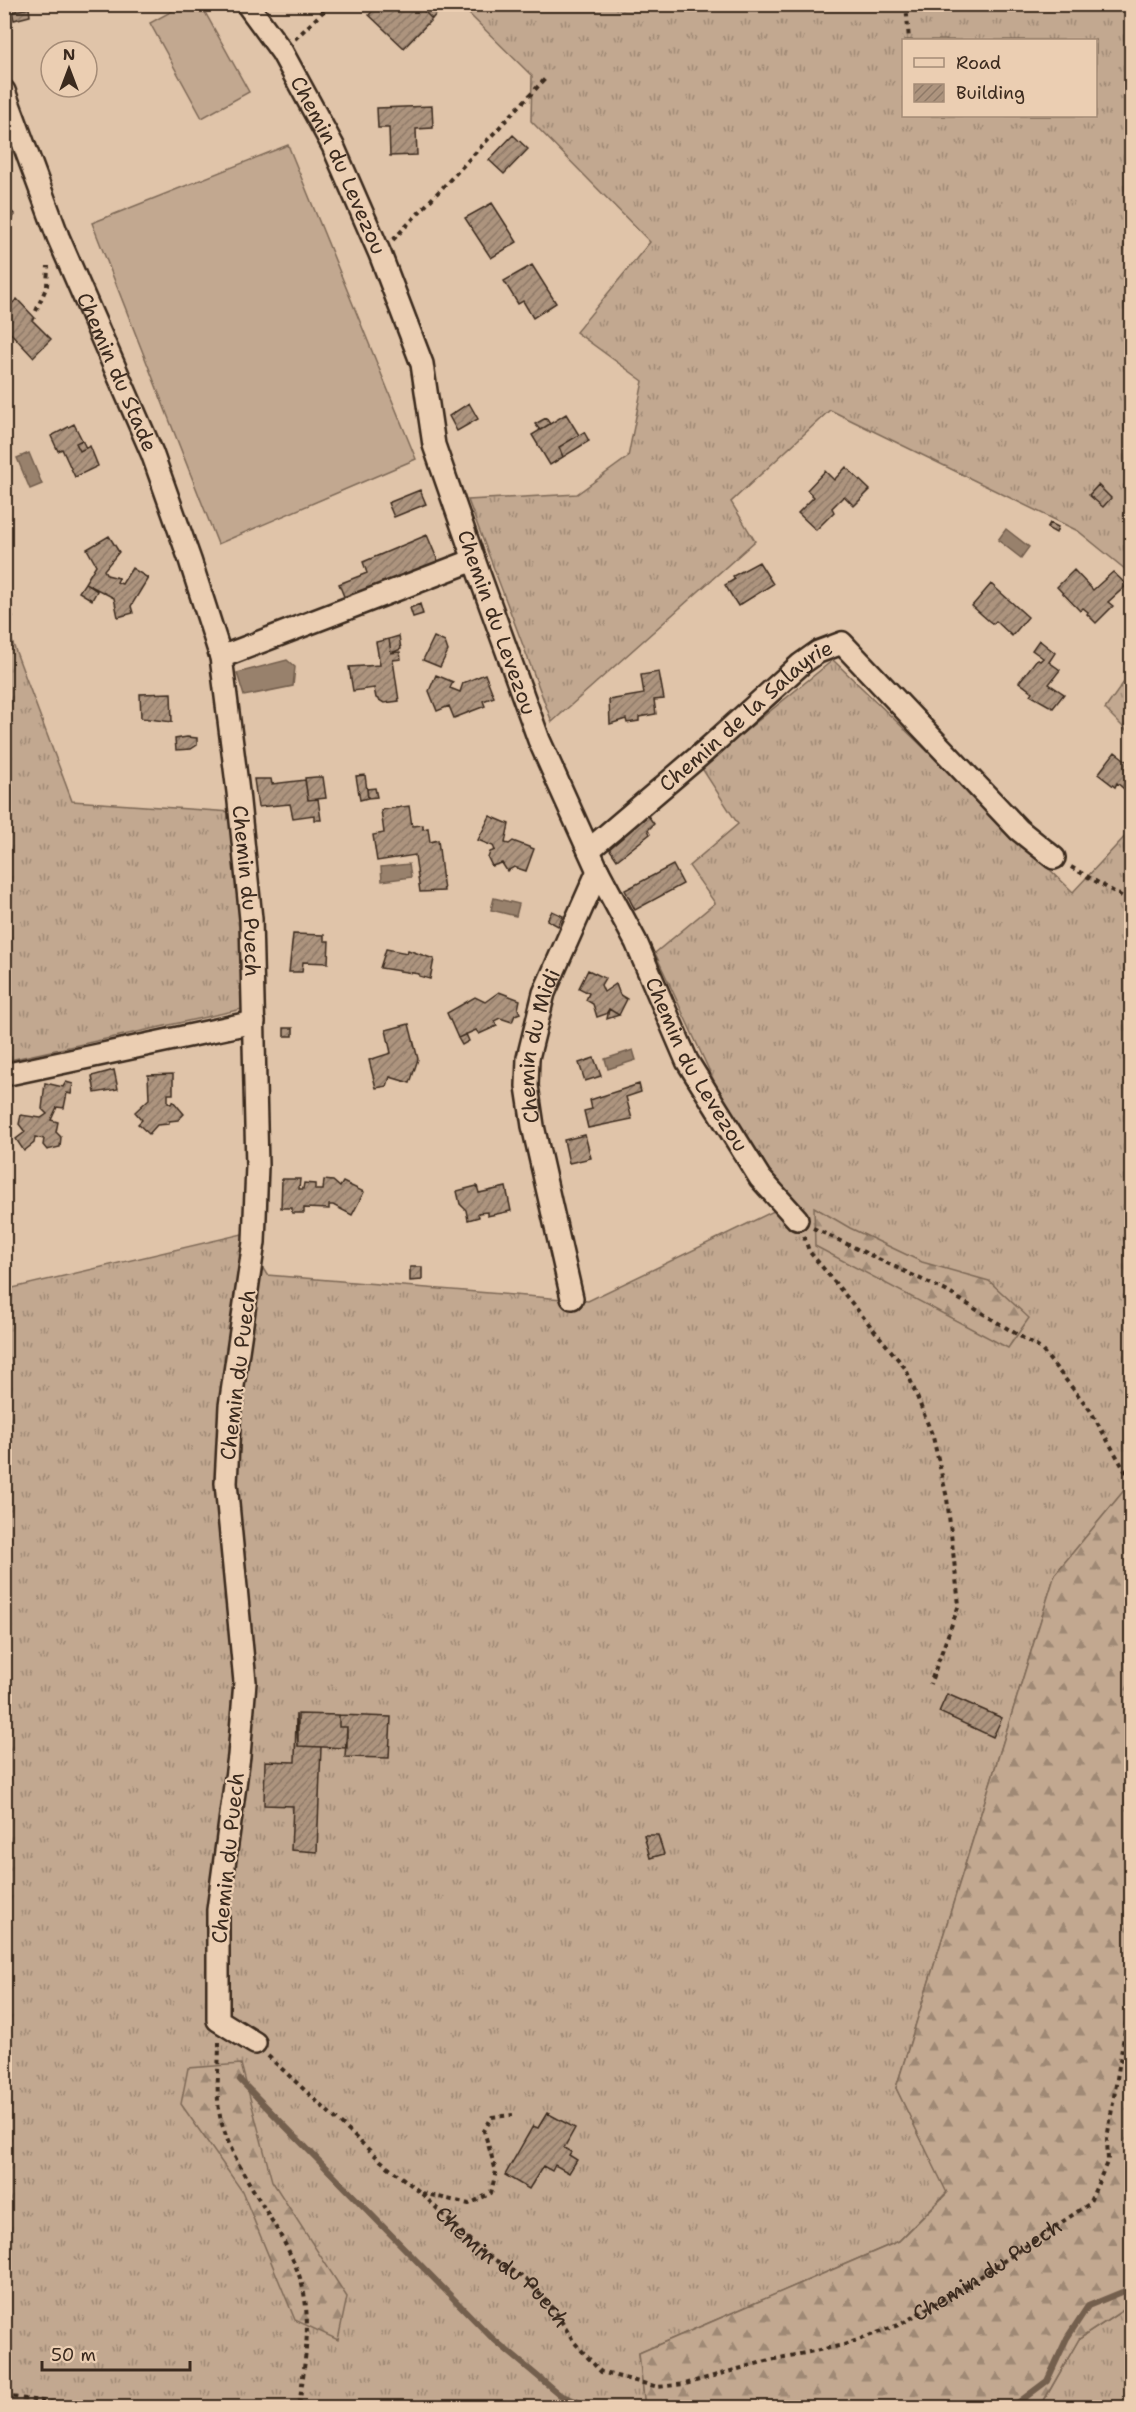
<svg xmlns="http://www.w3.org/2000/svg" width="1136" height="2412" font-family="'Shantell Sans',sans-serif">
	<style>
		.grass { fill: url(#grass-tufts); stroke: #7e6957; stroke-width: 1.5; fill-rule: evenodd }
		.forest { fill: url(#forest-firs); stroke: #7e6957; stroke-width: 1.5 }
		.pitch { fill: #c2a890; stroke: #7e6957; stroke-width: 1.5 }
		.water { fill: #98816c; stroke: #735e4d; stroke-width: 1.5 }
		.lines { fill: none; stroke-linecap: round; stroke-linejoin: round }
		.stream { stroke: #735e4d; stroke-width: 6 }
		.building { fill: url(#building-hatch); stroke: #3b2a1e; stroke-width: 1.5 }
		.minor-casing { stroke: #3b2a1e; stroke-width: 26 }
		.path { stroke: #3b2a1e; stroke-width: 4; stroke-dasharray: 4.5 4.5; stroke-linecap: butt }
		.minor { stroke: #ebceb2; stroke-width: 21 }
		.labels { text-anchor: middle; stroke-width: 4.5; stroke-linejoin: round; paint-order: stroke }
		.street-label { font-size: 21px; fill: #3b2a1e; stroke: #ebceb2 }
	</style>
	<defs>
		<pattern id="grass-tufts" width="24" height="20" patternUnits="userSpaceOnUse" patternTransform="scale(1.5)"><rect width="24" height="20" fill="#c2a890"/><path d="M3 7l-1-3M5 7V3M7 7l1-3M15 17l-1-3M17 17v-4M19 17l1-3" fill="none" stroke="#9f8975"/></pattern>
		<pattern id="forest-firs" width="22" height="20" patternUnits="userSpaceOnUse" patternTransform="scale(1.5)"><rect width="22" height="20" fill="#c2a890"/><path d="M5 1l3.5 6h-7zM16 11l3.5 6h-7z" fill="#9f8975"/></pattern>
		<pattern id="building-hatch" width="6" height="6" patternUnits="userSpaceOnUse" patternTransform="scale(1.5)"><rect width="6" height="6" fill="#ad947e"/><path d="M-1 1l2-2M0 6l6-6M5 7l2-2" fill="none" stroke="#8e7967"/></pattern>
	</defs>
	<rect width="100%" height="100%" fill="#e0c4a9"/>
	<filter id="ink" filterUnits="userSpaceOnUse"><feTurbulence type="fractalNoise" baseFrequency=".0167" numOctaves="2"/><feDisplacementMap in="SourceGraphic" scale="12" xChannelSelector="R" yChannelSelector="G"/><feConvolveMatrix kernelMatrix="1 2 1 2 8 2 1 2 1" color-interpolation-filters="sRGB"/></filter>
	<g filter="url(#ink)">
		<!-- grass -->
		<path class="grass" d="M460,5h671v569l-53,-43 -248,-121 -99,92 24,39 -203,181 -84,-222 109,-6 51,-37 15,-76 -67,-49 74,-90 -119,-121 1,-45zM904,40h192v76h-192z
			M4,620l68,181 160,11 15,196 -242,53z
			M833,660l240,232 58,-62v652l-76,92 -159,514 51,104 -48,49 -260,112 6,54h-640l-1,-1117 238,-56 25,41 321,26 186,-90 -119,-258 60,-50 -26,-37 49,-42 -37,-57z
			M1131,672v63l-26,-26z
			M1131,2305v102l-91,1 39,-69z"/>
		<!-- forest -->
		<path class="forest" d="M814,1207l36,21 72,34 67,19 40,37 -21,30 -193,-102z
			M1131,1482v823l-52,34 -39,68h-395l-6,-54 260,-112 48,-48 -51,-105 159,-514z
			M241,2064l31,117 75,116 -9,43 -43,-20 -53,-129 -61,-87 7,-36z"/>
		<!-- pitch -->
		<path class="pitch" d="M185,4l16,1 48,87 -47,26 -52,-95z
			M288,145l128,314 -198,85 -126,-321z"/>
		<!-- water -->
		<path class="water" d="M29,453l13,31 -12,5 -13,-31z
			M1006,529l23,18 -8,11 -23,-18z
			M287,660l8,7 -2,19 -49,10 -7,-23z
			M409,864l2,13 -29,4 -1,-14z
			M494,898l25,6 -3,12 -25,-6z
			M633,1050l3,10 -28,9 -3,-10z"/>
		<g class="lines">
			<!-- stream -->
			<path class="stream" d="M240,2080l251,257 69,58 34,13
				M1011,2408l36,-27 20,-43 21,-32 44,-18"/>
		</g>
		<!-- building -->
		<path class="building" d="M11,4h17l1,4 -17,4z
			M379,4h38l15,15 -28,29 -35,-33z
			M417,4h28l-13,15z
			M29,8l1,8 -16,4 -2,-8z
			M432,106l1,22 -17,1 1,26 -27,1 -1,-28h-11l-1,-20z
			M513,135l15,14 -24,25 -15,-14z
			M492,203l25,39 -26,16 -26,-40z
			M4,204l11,11 -11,11z
			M532,265l24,38 -23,15 -10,-17 -5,3 -14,-23z
			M17,299l18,19 -3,2 19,19 -18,18 -26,-28 -3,3v-21z
			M469,403l9,16 -21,12 -8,-15z
			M566,414l13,21 -20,12 4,10 -13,8 -18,-30z
			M546,418l4,6 -10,6 -5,-6z
			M74,424l8,16 -6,3 4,8 10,-5 8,20 -23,11 -13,-28 -4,2 -7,-15z
			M584,432l5,9 -26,16 -4,-10z
			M82,440l4,8 -6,3 -4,-8z
			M846,467l24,23 -16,16 -10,-10 -12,12 2,4 -18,18 -18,-17 16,-16 -7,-7 18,-19 9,9z
			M1098,485l13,13 -8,9 -14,-12z
			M420,490l6,14 -32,13 -6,-14z
			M1050,523l8,4 -2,6 -9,-5z
			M427,535l11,26 -93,38 -6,-15 28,-11 -4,-11z
			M109,536l10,16 -15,18 3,5 12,3 -2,4 5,2 10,-16 16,10 -17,28 2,7 -15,4 -4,-19 -29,-15 11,-18 -9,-16z
			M759,562l14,22 -35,22 -13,-21 10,-6 -2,-3z
			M1074,570l19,20 20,-18 14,13 -19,17 5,4 -17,17 -9,-9 1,-2 -5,-4 -3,3 -23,-24z
			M85,583l12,8 -5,9 -13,-8z
			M991,584l37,33 -16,19 -16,-15 -3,3 -4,-3 -17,-15z
			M6,603l7,14 -9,4v-17z
			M420,604l3,10 -10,3 -3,-9z
			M399,636l2,13 -10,4 -2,-14z
			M434,637l11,5 3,9 -8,16 -17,-7z
			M389,639l2,14 9,-1 1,7 -8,1 6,41 -15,2 -8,-5 -2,-10 -21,3 -4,-24 31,-2 -4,-23z
			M1039,640l16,13 -6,9 11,8 -11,14 15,10 -11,14 -23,-13 2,-3 -13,-10 18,-23 3,2 3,-3 -11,-8z
			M659,672l5,27 -10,1 2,14 -17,3v4l-12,2 -1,-4 -16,5 -1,-24 35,-6 -3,-19z
			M485,674l9,23 -11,4 2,5 -31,12 -5,-12 -12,5 -8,-20 7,-16 17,7 -3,6 10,4 3,-9z
			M171,693l1,29 -31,-4 -1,-24z
			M187,737l10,1v7l-6,4 -15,1 -1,-11z
			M1115,752l17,13 -2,29 -13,-11 -2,4 -17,-13z
			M365,775l3,23 -8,2 -4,-24z
			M316,777h7l3,21 -18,2 -3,-22z
			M254,779h17l1,5 33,-4 3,20 10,-1 3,21h-7v-5l-21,3 -3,-14 -32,3z
			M375,788l2,9 -9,1 -1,-9z
			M409,806l3,20 11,-1v4l5,-1 2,14 8,-2 6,51 -24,1 -5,-37 -38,6 -4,-26 11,-2 -3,-23z
			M646,813l8,11 -6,6 2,4 -33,26 -11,-16z
			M490,816l19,8 -4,19 4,1 4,-3 21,8 -8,22 -12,-4 -7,4 -5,-8 -10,3 -4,-8 2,-6 5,-2 -2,-4 -15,-6z
			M673,865l10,19 -48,26 -10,-20z
			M552,911l11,5 -5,10 -11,-6z
			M293,934l31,1v6h5l-1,22 -25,-1 -1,10h-13z
			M386,949l21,4 1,-3 26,9 -4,20 -11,-3v-2l-39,-6z
			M588,970l17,8 -4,7 3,7 12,-8 4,11 7,4 -8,16 -10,-6 -3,5 -9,3 -4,-13 -7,-4 3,-7 -10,-5z
			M499,992l21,8 -2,9 2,4 -5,2 -3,7 -12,-4 -6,3 3,5 -18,8 -3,-4 -18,8 -11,-25 28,-16 10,5z
			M609,1009l10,6 -12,4z
			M409,1024l9,35 -8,24 -20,-6 -3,9 -11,2 -7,-28 22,-7 -5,-23z
			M284,1028h9v8h-9z
			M466,1034l3,7 -7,4 -4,-7z
			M594,1058l7,18 -16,5 -6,-18z
			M114,1070l4,19 -23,4 -3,-17z
			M173,1074v20h-5v8l3,2 2,-3 11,13 -6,6 -9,1v3l-12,1 -8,9 -11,-10 4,-4 -7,-8 14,-13 -1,-24z
			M66,1082l7,2 -2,10 -4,-1 -3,15 -7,-1 -6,13 7,2 -2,10 5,5 -1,10 -13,3 -4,-5 1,-6 -9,-2 -1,6 -10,8 -8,-12 9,-7 -6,-8 2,-9 20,3 6,-4 -5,-5 3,-26 18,4z
			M639,1084l2,8 -15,5 6,22 -44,9 -4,-17 8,-2 -2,-9z
			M585,1135l6,23 -22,5 -5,-23z
			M282,1179h18l-1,10h4l1,-6 11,1v6h8l1,-10 9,1 7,6 3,-5 21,10 -12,23 -19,-10h-4v4l-25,-1v5h-12v-5h-11z
			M477,1186l2,7 27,-6 5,24 -24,5v-4l-9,1 1,4 -11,3 -2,-10 -6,-6 -3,-13z
			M410,1267h12v13l-12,1z
			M947,1694l55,24 -9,19 -54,-25z
			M296,1714l2,32 23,1 -4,105 -26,-2 2,-44 -29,-1 1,-44 30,1z
			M298,1714l41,1v12h8v21l-49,-2z
			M339,1715l52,2 -2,41 -44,-1 2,-30h-8z
			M644,1835h14l6,19 -14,4z
			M547,2113l28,15 -11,20 7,4 -2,3 8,5 -8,13 -14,-8 -3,6 -9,-5 -14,23 -24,-14 28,-49 5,2z"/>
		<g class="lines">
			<defs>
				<g id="minor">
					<path id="s2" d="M247,4l35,48 51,94 47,108 42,110 12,81 40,115 65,180 59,131 38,71 51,119 73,117 37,41"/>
					<path id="s3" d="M4,91l54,146 94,216 38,107 31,97 17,135 13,127 6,247 -3,76 -24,164 -4,77 19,199 -6,74 -21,154v110l37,23"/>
					<path d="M221,657l253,-97"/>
					<path id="s4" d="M589,850l116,-99 96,-87 17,-12 24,-9 177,187 35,28"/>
					<path d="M4,1075l250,-53"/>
					<path id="s5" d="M572,1298l-39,-172 -6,-40 1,-28 16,-65 54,-122"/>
				</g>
			</defs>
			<!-- minor casing -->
			<use href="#minor" class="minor-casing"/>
			<!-- path -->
			<g class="path">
				<path d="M906,4l3,36"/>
				<path d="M295,39l36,-35"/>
				<path d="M393,240l153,-162"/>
				<path d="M36,311l11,-25 1,-20"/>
				<path d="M1071,867l61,35"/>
				<path d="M813,1228l133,63 95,58 49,61 42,73"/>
				<path d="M804,1236l5,15 97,118 27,68 14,61 12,107 -29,79"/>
				<path d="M219,2042c0,22 -3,47 0,69 10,56 61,110 80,164 15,42 5,90 0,133"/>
				<path id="s1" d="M268,2056l113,105 40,32 60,58 46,29 28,31 19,31 27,30 57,15 27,-3 85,-24 74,-15 57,-21 76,-45 112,-75 19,-44 -1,-21 19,-115 6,-54"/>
				<path d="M422,2193l47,11 22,-11 5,-22 -12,-40 8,-14 21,-2"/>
				<path d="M4,2396l89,12"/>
			</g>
			<!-- minor -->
			<use href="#minor" class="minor"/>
		</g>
	</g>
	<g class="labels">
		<!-- street labels -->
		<g class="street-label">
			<text dy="7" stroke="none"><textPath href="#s2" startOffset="186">Chemin du Levezou</textPath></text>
			<text dy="7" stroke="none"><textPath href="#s3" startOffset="303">Chemin du Stade</textPath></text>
			<text dy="7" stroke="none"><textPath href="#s2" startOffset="672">Chemin du Levezou</textPath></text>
			<text dy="7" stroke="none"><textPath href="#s4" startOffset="207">Chemin de la Salayrie</textPath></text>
			<text dy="7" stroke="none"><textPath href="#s3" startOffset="842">Chemin du Puech</textPath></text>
			<text dy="7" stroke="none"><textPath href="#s5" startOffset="258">Chemin du Midi</textPath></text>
			<text dy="7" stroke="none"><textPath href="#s2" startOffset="1158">Chemin du Levezou</textPath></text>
			<text transform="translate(238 1375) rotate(-83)" y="7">Chemin du Puech</text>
			<text transform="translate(228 1858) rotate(-84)" y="7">Chemin du Puech</text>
			<text dy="7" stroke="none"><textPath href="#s1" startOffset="316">Chemin du Puech</textPath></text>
			<text dy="7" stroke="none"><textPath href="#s1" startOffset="874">Chemin du Puech</textPath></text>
		</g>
	</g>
	<!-- margin -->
	<rect width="1136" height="2412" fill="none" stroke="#ebceb2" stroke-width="24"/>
	<rect x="12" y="12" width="1112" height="2388" fill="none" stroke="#3b2a1e" stroke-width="2" filter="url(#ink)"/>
	<!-- legend -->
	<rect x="902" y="39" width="195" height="78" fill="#ebceb2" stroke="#a58c77" stroke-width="1.5"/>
	<rect x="914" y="58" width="30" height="9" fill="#ebceb2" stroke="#a58c77" stroke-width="1.5"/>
	<text x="956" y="69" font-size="18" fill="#3b2a1e">Road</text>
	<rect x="914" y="84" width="30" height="18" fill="url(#building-hatch)" stroke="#a58c77" stroke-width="1.5"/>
	<text x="956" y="99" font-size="18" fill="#3b2a1e">Building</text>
	<!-- north arrow -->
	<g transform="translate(69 69)"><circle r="28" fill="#ebceb2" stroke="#a58c77" stroke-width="1.5"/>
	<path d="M0-4.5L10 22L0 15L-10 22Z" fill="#3b2a1e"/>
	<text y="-9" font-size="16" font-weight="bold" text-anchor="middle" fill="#3b2a1e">N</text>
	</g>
	<!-- scale -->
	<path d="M42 2361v9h148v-9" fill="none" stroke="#3b2a1e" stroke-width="3"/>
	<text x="51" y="2361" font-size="18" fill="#3b2a1e" stroke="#ebceb2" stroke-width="4.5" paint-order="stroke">50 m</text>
</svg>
